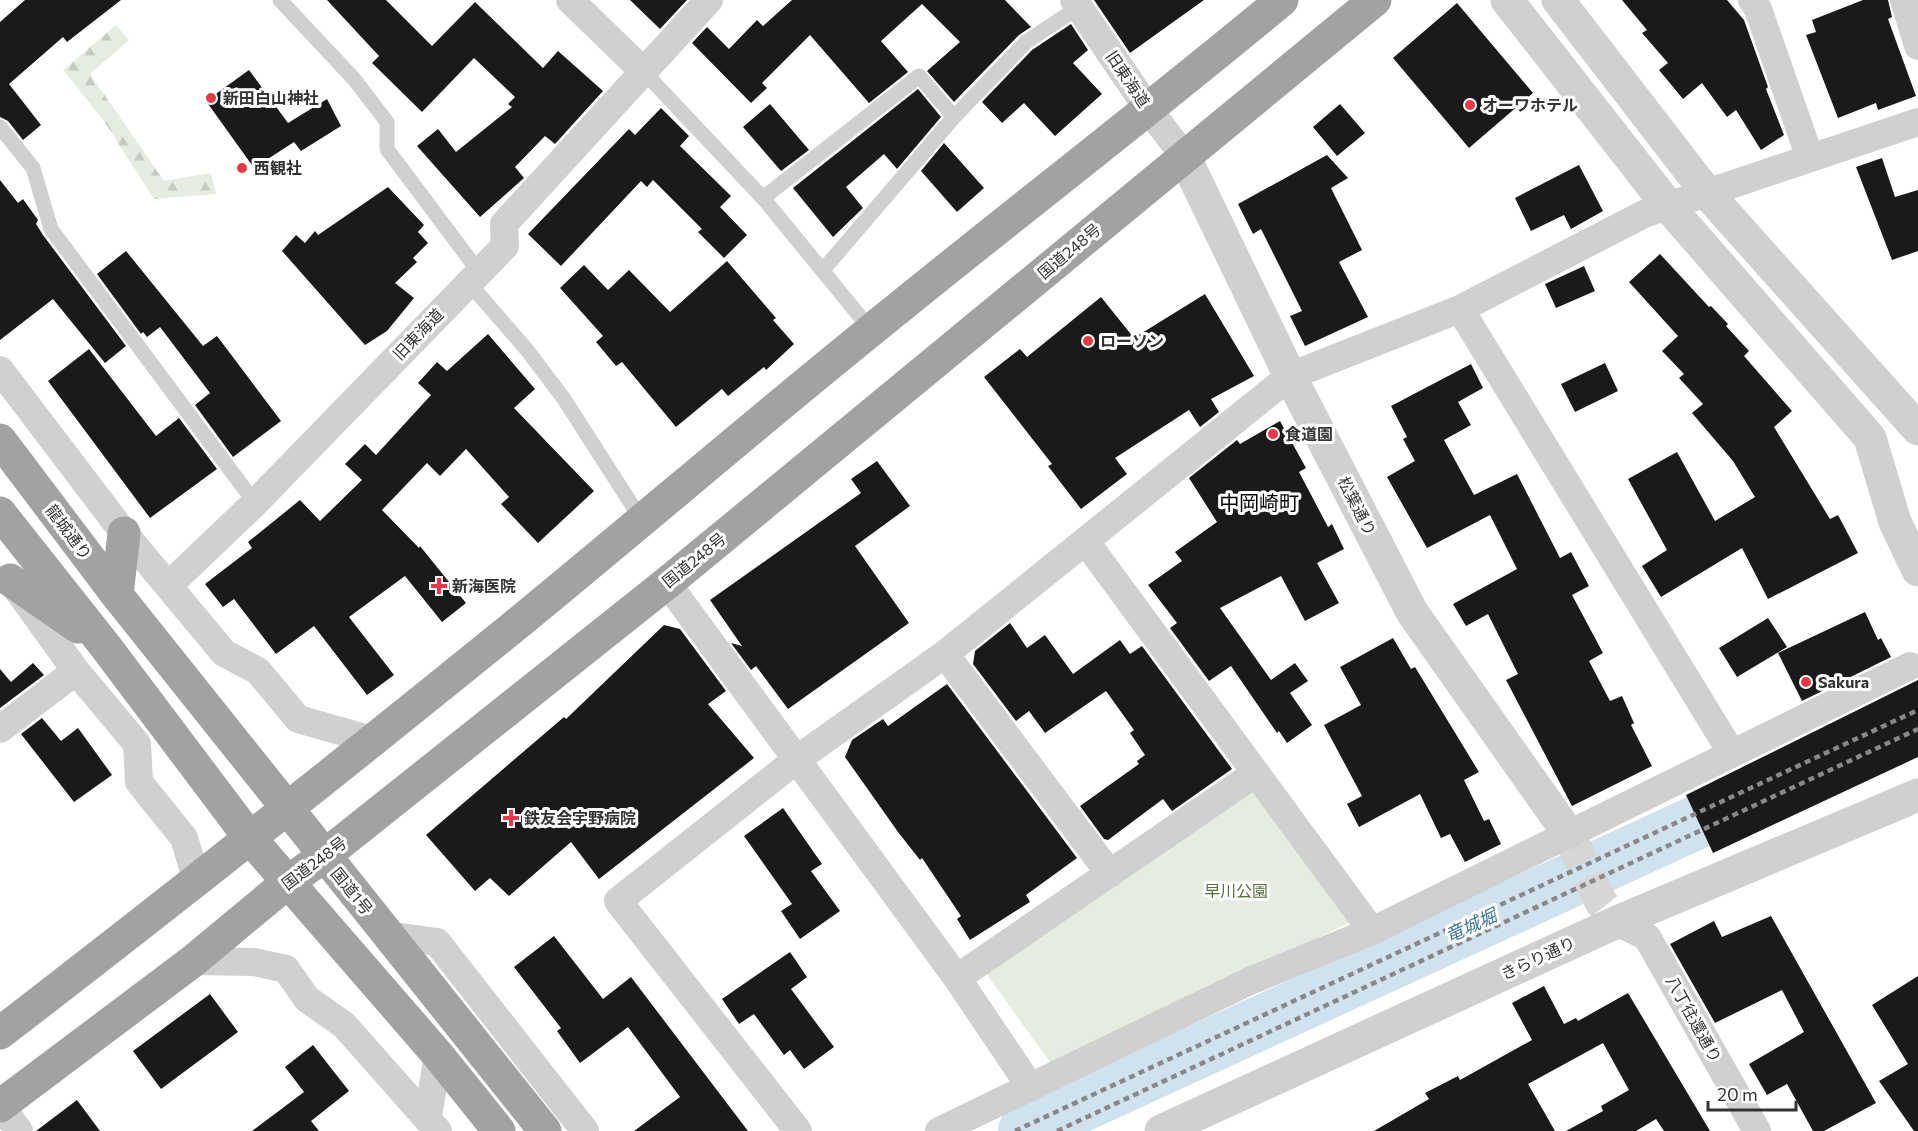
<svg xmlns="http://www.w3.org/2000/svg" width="1918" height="1131" font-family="Commissioner,'Noto Sans JP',sans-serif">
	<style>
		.forest { fill: url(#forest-firs) }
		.park { fill: #e6ecdf }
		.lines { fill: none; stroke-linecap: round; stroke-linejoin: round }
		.river { stroke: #cfe2ee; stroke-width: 54 }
		.building { fill: #1a1a1a }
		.tertiary-tunnel { stroke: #d6d6d6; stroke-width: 33; stroke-dasharray: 33 16; stroke-linecap: butt }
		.service { stroke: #d0d0d0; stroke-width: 15 }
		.minor { stroke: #d0d0d0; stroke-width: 28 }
		.tertiary { stroke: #d0d0d0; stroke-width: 33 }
		.trunk { stroke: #a2a2a2; stroke-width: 33 }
		.rail { stroke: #888; stroke-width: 4.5; stroke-dasharray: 6 4.5; stroke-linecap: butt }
		.poi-dot { fill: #e63946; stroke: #fff; stroke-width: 2 }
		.labels { text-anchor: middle; stroke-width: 6; stroke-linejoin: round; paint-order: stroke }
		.street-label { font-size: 16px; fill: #333; stroke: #fff }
		.poi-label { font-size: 16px; font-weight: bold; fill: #333; stroke: #fff; text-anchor: start }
		.park-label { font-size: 16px; fill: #56703f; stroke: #fff }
		.water-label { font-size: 18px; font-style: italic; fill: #3f7597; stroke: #fff }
		.quarter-label { font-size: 20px; fill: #000; stroke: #fff }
	</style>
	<defs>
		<pattern id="forest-firs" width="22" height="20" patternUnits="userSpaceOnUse" patternTransform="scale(1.5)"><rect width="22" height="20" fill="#e6ecdf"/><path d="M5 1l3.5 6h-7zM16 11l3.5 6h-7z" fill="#c6cbc0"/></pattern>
	</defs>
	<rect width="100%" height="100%" fill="#fff"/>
	<!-- forest -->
	<path class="forest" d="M116,25l13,15 -39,34 74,107 47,-8 5,21 -62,5 -50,-78 -41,-51z"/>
	<!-- park -->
	<path class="park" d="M1256,782l101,137 -305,146 -67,-93z"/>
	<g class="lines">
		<!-- river -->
		<path class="river" d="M1025,1131l742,-341"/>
	</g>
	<!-- building -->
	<path class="building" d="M25,0h96l-54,42 -4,-5 -54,47 32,41 -18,15 -15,-19 -8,-4v-95z
		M327,0h59l46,46 43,-44 68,66 15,-17 45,40 -48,53 -10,-8 -30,31 9,11 -44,39 -63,-71 21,-17 18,23 56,-45 -4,-3 7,-7 -41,-39 -52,54 -50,-49 7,-7z
		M630,0h57l-27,29z
		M792,0h213l26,27 -12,8 -65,67 -27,-31 33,-29 -38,-38 -41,37 27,31 -39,31 -59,-68 -48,48 5,5 -16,15 -59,-60 15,-16 22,22 28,-29 6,6z
		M1094,0h110l-74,53z
		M1622,0h105l17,20 24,67 -2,2 18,46 -23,15 -25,-40 -9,7 -25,-34 -19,16 -24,-29 9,-7 -26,-30 5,-3z
		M1863,0h25l4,17 -4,2 28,77 -38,14 -2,-7 -38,15 -32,-83 10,-3 -4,-12z
		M1457,3l76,90 -64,55 -76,-90z
		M1071,24l17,26 -15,13 29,31 -47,42 -31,-33 -22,20 -20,-21 50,-52z
		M249,70l39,53 39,-24 14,27 -40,25 -7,-9 -40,26 -48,-67z
		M918,89l23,28 -44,52 -13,-15 -38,33 17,21 -30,29 -40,-49z
		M770,104l39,46 -28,21 -38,-44z
		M1340,104l25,29 -28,23 -24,-29z
		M661,108l28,28 -9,10 51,50 -11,11 27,28 -23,23 -26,-26 4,-3 -49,-49 -6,7 -6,-6 -80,85 -33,-32 101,-105 6,6z
		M944,143l40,45 -27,24 -36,-41z
		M1327,155l21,23 -17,10 31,62 -23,12 29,55 -63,29 -15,-30 12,-5 -41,-82 -8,5 -15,-30z
		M1882,158l13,39 23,-7v61l-26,9 -36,-93z
		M1579,165l24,46 -32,18 -7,-14 -33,16 -16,-33z
		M0,180l18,23 5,-4 15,21 -2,4 7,11 83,111 -21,17 -52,-64 -53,41z
		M388,187l36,38 -6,7 10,11 -15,15 4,4 -22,21 19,15 -27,33 -22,14 -83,-94 14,-16 9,8 10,-12 3,4z
		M126,251l77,95 14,-10 64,85 -48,36 -38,-52 15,-12 -50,-66 -13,10 -4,-5 -2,2 -44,-60z
		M1660,254l49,53 2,-1 17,18 -2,2 23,25 -5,5 48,55 -18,16 56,92 8,-4 20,38 -90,46 -26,-51 -81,49 -19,-31 25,-16 -39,-71 49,-27 38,69 40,-24 -22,-36 -41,-48 11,-9 -24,-26 5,-4 -22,-23 16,-15 -49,-54z
		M727,261l49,57 -3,2 21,24 -28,26 -2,-3 -36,29 -6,-7 -46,38 -54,-65 -6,4 -20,-24 7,-6 -43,-48 24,-23 24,25 21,-20 41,42z
		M1584,266l11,25 -39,17 -11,-24z
		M1205,294l49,82 -43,23 8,13 -19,15 -11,-17 -74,48 12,16 -46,35 -33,-43 4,-2 -68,-87 36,-28 7,8 74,-60 33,41z
		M488,334l47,55 -21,19 80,83 -56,52 -37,-39 8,-7 -43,-48 -26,27 -13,-13 -45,47 37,38 1,-2 46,57 -24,19 -37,-46 -56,41 45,58 -27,20 -53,-69 -38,28 -42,-55 -11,8 -18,-23 47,-36 -4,-6 52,-42 20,21 42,-41 -17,-16 20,-20 11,11 55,-60 -13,-12 19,-21 10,9z
		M89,349l67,87 23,-18 38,51 -67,49 -102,-137z
		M1605,363l13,28 -43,21 -14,-28z
		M1471,364l12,24 -25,14 13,23 -27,15 30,55 43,-21 43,84 11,-6 18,34 -17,9 31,58 -14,8 21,40 12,-5 12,27 -3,2 21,41 -80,40 -66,-126 12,-6 -30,-60 -22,12 -13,-22 64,-35 -27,-54 -63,33 -40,-71 28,-16 -12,-22 4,-2 -16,-31z
		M1280,421l26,47 -7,4 29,55 4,-3 12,25 -27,14 22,40 -34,18 -24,-45 -61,32 51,72 24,-17 13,18 -18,12 22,32 -25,18 -8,-12 -2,2 -46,-67 -22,15 -39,-53 7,-5 -29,-38 34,-24 -7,-9 42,-30 -28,-44 48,-38 3,4z
		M877,461l33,45 -55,40 54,77 -121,86 -32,-43 -5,4 -20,-27 11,3 -32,-46 151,-107 -10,-14z
		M1865,612l13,28 3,-2 10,19 -89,44 -24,-48z
		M1768,618l19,29 -50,30 -18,-29z
		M1010,623l17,25 18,-13 28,39 47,-34 10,14 12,-8 90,123 -60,42 -9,-12 -55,41 -4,-1 -24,-33 59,-42 -2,-3 8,-6 -15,-22 4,-3 -28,-39 -61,42 -16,-22 -13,10 -43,-57 2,-13z
		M664,625l16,4 46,62 -18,13 46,54 -155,121 -28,-37 -62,54 -19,-18 -15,13 -49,-56 138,-118 2,2z
		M1393,638l18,31 4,-2 64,105 -15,8 20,41 5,-2 12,25 -36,18 -15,-28 -9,4 -21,-44 -61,33 -12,-23 15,-8 -38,-71 37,-20 -21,-38z
		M33,663l11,12 -44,33v-39l11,13z
		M1918,680v77l-205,96 -27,-58z
		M947,684l130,174 -51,37 4,7 -60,38 -13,-21 4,-3 -39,-58 -2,2 -22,-28 -53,-75 7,-17 31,-21 5,7z
		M42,718l19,23 17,-13 34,47 -38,27 -53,-68z
		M783,808l39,56 -11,7 29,40 -40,28 -19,-28 11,-7 -48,-68z
		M1771,916l105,187 -52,28h-11l-26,-47 -20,11 -18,-31 55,-32 -22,-42 -67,33 -45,-79 44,-23 8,16z
		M554,936l49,63 28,-22 117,154h-114l46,-34 -52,-70 -48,36 -23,-32 4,-3 -47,-61z
		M790,952l17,25 -16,12 43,58 -30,22 -14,-19 -6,5 -30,-41 -15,10 -17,-25z
		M1918,976v155h-4l-35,-50 29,-17 -36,-59z
		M1544,986l20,38 12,-6 2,3 50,-28 82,138h-46l-8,-12 -20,12h-70l37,-20 -2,-5 28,-16 -26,-47 -75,41 27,47h-181l55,-32 -4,-6 33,-17 2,4 72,-40 -20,-37z
		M210,994l28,38 -77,57 -28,-38z
		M313,1045l36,46 -38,30 8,10h-67l52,-39 -19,-25z
		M77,1100l23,31h-64z"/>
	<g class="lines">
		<!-- tertiary-tunnel -->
		<path class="tertiary-tunnel" d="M1568,833l33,69 16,20"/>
		<!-- service -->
		<path class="service" d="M280,0l74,79 33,43v27l92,123
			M643,71l120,127 108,132
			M0,127l33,41 18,61 204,274
			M763,198l156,-122 35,41
			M823,270l131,-153 72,-75 53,-35
			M468,282l59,68 37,49 77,120"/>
		<!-- minor -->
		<path class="minor" d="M570,0l73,71
			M1074,0l75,110 35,46
			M1752,0l6,9 52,149
			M1904,0l14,46
			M1460,309l271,443
			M0,370l124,163 100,120 34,18 40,48 74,21
			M1086,542l286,389
			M667,583l290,395 74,110
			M169,585l86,-82 250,-257 -1,-22 205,-224
			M17,589l59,82 61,73 2,38 45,56 13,43
			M945,654l165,220
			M0,729l76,-58
			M1617,922l30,15 110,194
			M387,935l50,7 148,189
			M193,961l61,1 32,7 21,30 37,26 94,106
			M957,978l299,-205
			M0,1105l19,26
			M428,1117l10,-62
			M798,1131l-180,-230 178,-141 149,-106 345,-278 170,-67 184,-95 274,-92
			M939,1131l313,-151 120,-49 538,-265"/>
		<!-- tertiary -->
		<path class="tertiary" d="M1507,0l162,207 201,231 25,84 23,48
			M1558,0l149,193 211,236
			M1184,156l106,220 122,236 156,221
			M1161,1131l456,-209 301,-127"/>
		<!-- trunk -->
		<path class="trunk" d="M0,440l117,155 428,536
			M0,513l106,134 143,190 189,218 61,76
			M10,580l68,47
			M117,595l7,-62
			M0,1033c173,-133 343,-268 512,-405 120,-98 237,-199 357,-296 137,-112 277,-219 413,-332
			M0,1106l193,-145 95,-79 36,-26 343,-273 708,-583"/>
		<!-- rail -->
		<path class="rail" d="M1015,1131l903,-421
			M1057,1131l861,-402"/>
	</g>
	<!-- markers -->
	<g class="poi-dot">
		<circle cx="211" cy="98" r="6"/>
		<circle cx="1470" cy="105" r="6"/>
		<circle cx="242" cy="168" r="6"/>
		<circle cx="1088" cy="341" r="6"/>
		<circle cx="1273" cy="434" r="6"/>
		<path d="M436 577h6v6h6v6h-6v6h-6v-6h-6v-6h6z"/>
		<circle cx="1806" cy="682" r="6"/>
		<path d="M508 809h6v6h6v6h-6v6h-6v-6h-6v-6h6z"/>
	</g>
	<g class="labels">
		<!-- street labels -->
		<g class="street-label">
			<text transform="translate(1128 79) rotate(56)" y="6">旧東海道</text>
			<text transform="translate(1069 251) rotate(-40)" y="6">国道248号</text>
			<text transform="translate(418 334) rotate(-46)" y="6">旧東海道</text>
			<text transform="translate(1357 506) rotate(63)" y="6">松葉通り</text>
			<text transform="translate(69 532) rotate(53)" y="6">龍城通り</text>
			<text transform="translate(694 560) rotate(-39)" y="6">国道248号</text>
			<text transform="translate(314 863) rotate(-37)" y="6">国道248号</text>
			<text transform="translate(352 891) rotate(51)" y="6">国道1号</text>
			<text transform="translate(1538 958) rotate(-25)" y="6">きらり通り</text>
			<text transform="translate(1694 1019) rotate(61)" y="6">八丁往還通り</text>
		</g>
		<!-- poi labels -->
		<g class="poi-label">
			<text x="223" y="104">新田白山神社</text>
			<text x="1482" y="111">オーワホテル</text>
			<text x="254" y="174">西観社</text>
			<text x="1100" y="347">ローソン</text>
			<text x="1285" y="440">食道園</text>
			<text x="452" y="592">新海医院</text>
			<text x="1818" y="688">Sakura</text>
			<text x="524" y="824">鉄友会宇野病院</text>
		</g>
		<!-- park labels -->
		<g class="park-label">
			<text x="1236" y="897">早川公園</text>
		</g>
		<!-- water labels -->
		<g class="water-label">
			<text transform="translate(1471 926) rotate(-25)" y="6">竜城堀</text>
		</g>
		<!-- quarter labels -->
		<g class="quarter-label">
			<text x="1259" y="510">中岡崎町</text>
		</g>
	</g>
	<!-- scale -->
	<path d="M1708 1101v9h88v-9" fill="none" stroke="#333333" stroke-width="3"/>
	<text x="1717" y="1101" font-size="18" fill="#333333" stroke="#ffffff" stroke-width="4.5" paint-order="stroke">20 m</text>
</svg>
